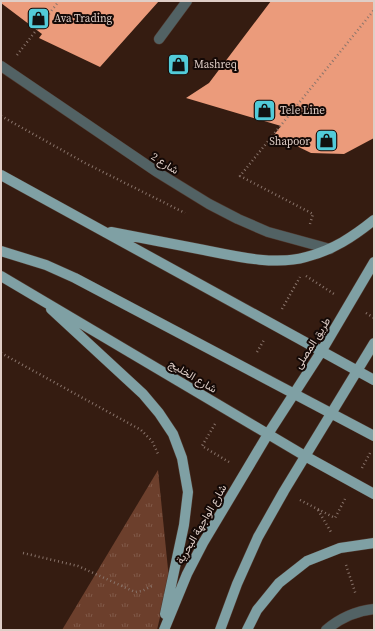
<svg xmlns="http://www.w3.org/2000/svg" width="375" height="631" font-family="'Source Serif 4',Vazirmatn,serif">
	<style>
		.park { fill: url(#park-tufts) }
		.building { fill: #eb9b7b }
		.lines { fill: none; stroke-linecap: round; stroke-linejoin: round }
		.minor-casing { stroke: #50382e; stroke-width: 11 }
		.major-casing { stroke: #50382e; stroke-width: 11 }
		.path { stroke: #89746b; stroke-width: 2.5; stroke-dasharray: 1 3; stroke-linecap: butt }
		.minor { stroke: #526264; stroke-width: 10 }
		.major { stroke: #7fa0a4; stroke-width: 10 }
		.labels { text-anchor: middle; stroke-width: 4; stroke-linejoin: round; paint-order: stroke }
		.poi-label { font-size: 11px; fill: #dfcec7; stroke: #140906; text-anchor: start }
		.street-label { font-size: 11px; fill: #dfcec7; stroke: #140906 }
	</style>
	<defs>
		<pattern id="park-tufts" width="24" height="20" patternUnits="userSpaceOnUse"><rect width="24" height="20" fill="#6c3f2c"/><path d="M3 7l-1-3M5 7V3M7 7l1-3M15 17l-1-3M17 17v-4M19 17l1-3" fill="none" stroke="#815a49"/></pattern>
	</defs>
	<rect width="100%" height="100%" fill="#351c11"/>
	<!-- park -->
	<path class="park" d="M158,470l11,109 -12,51h-95z"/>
	<!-- building -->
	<path class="building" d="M1,1h158l-59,66 -61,-29 3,-4 -41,-31z
		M271,1h103v137l-30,16 -33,-1 -37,-18 7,-9 -95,-28 23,-15z"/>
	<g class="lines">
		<defs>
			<path id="minor" d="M159,39l28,-38
				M1,66l156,106 52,32 29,15 30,13 62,17
				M326,630c14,-12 30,-19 48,-21"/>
			<path id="major" d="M1,175l373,205
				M111,232c31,6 62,12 93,18 30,6 71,16 102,7 27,-7 47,-20 68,-37
				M1,251l45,14 29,13 299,158
				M1,276l304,180 69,38
				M51,309l92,85 16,19 14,21 9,24 6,34 -4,33 -19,89
				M164,630l23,-56 16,-31 65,-109 53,-82 53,-90
				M220,630l17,-46 21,-47 26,-46 90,-148
				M247,630l10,-20 22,-27 28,-22 33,-13 34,-5"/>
		</defs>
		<!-- minor casing -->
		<use href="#minor" class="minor-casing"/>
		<!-- major casing -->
		<use href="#major" class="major-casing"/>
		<!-- path -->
		<path class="path" d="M17,55l42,-54
			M1,116l84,47 100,50
			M310,224l3,-10 -73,-38 134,-166
			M306,276l28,18
			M282,309l18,-32
			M366,313l8,5
			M257,352l7,-12
			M1,353l140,77 11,11 7,15
			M215,424l-13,22 27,16
			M362,468l8,-15
			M300,500l35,18 10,-19
			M318,510l13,22
			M23,553l55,13 57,26 7,-1 10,-5
			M346,565l10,30"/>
		<!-- minor -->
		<use href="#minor" class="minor"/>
		<!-- major -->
		<use href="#major" class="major"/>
	</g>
	<!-- icons -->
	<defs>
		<symbol id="shop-square" viewBox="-11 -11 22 22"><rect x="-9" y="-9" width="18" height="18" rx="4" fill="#52cbd9" stroke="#140906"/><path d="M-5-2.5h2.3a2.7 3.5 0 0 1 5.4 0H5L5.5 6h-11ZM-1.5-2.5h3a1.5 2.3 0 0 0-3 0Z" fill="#111"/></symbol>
	</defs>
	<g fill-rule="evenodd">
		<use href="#shop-square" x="26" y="6" width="25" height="25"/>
		<use href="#shop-square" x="166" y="52" width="25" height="25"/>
		<use href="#shop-square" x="252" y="98" width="25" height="25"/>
		<use href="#shop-square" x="314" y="128" width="25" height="25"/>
	</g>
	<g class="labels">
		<!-- poi labels -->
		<g class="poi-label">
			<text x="54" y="22">Ava Trading</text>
			<text x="194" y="68">Mashreq</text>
			<text x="280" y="114">Tele Line</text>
			<text x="310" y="145" text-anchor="end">Shapoor</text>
		</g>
		<!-- street labels -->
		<g class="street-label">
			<text transform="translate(165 163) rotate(33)" y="4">شارع 2</text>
			<text transform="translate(312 343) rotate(-58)" y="4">طريق المصلى</text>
			<text transform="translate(193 376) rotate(31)" y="4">شارع الخليج</text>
			<text transform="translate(201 524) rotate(-60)" y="4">شارع الواجهة البحرية</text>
		</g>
	</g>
	<!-- border -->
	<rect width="375" height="631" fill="none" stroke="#dfcec7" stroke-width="4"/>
</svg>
